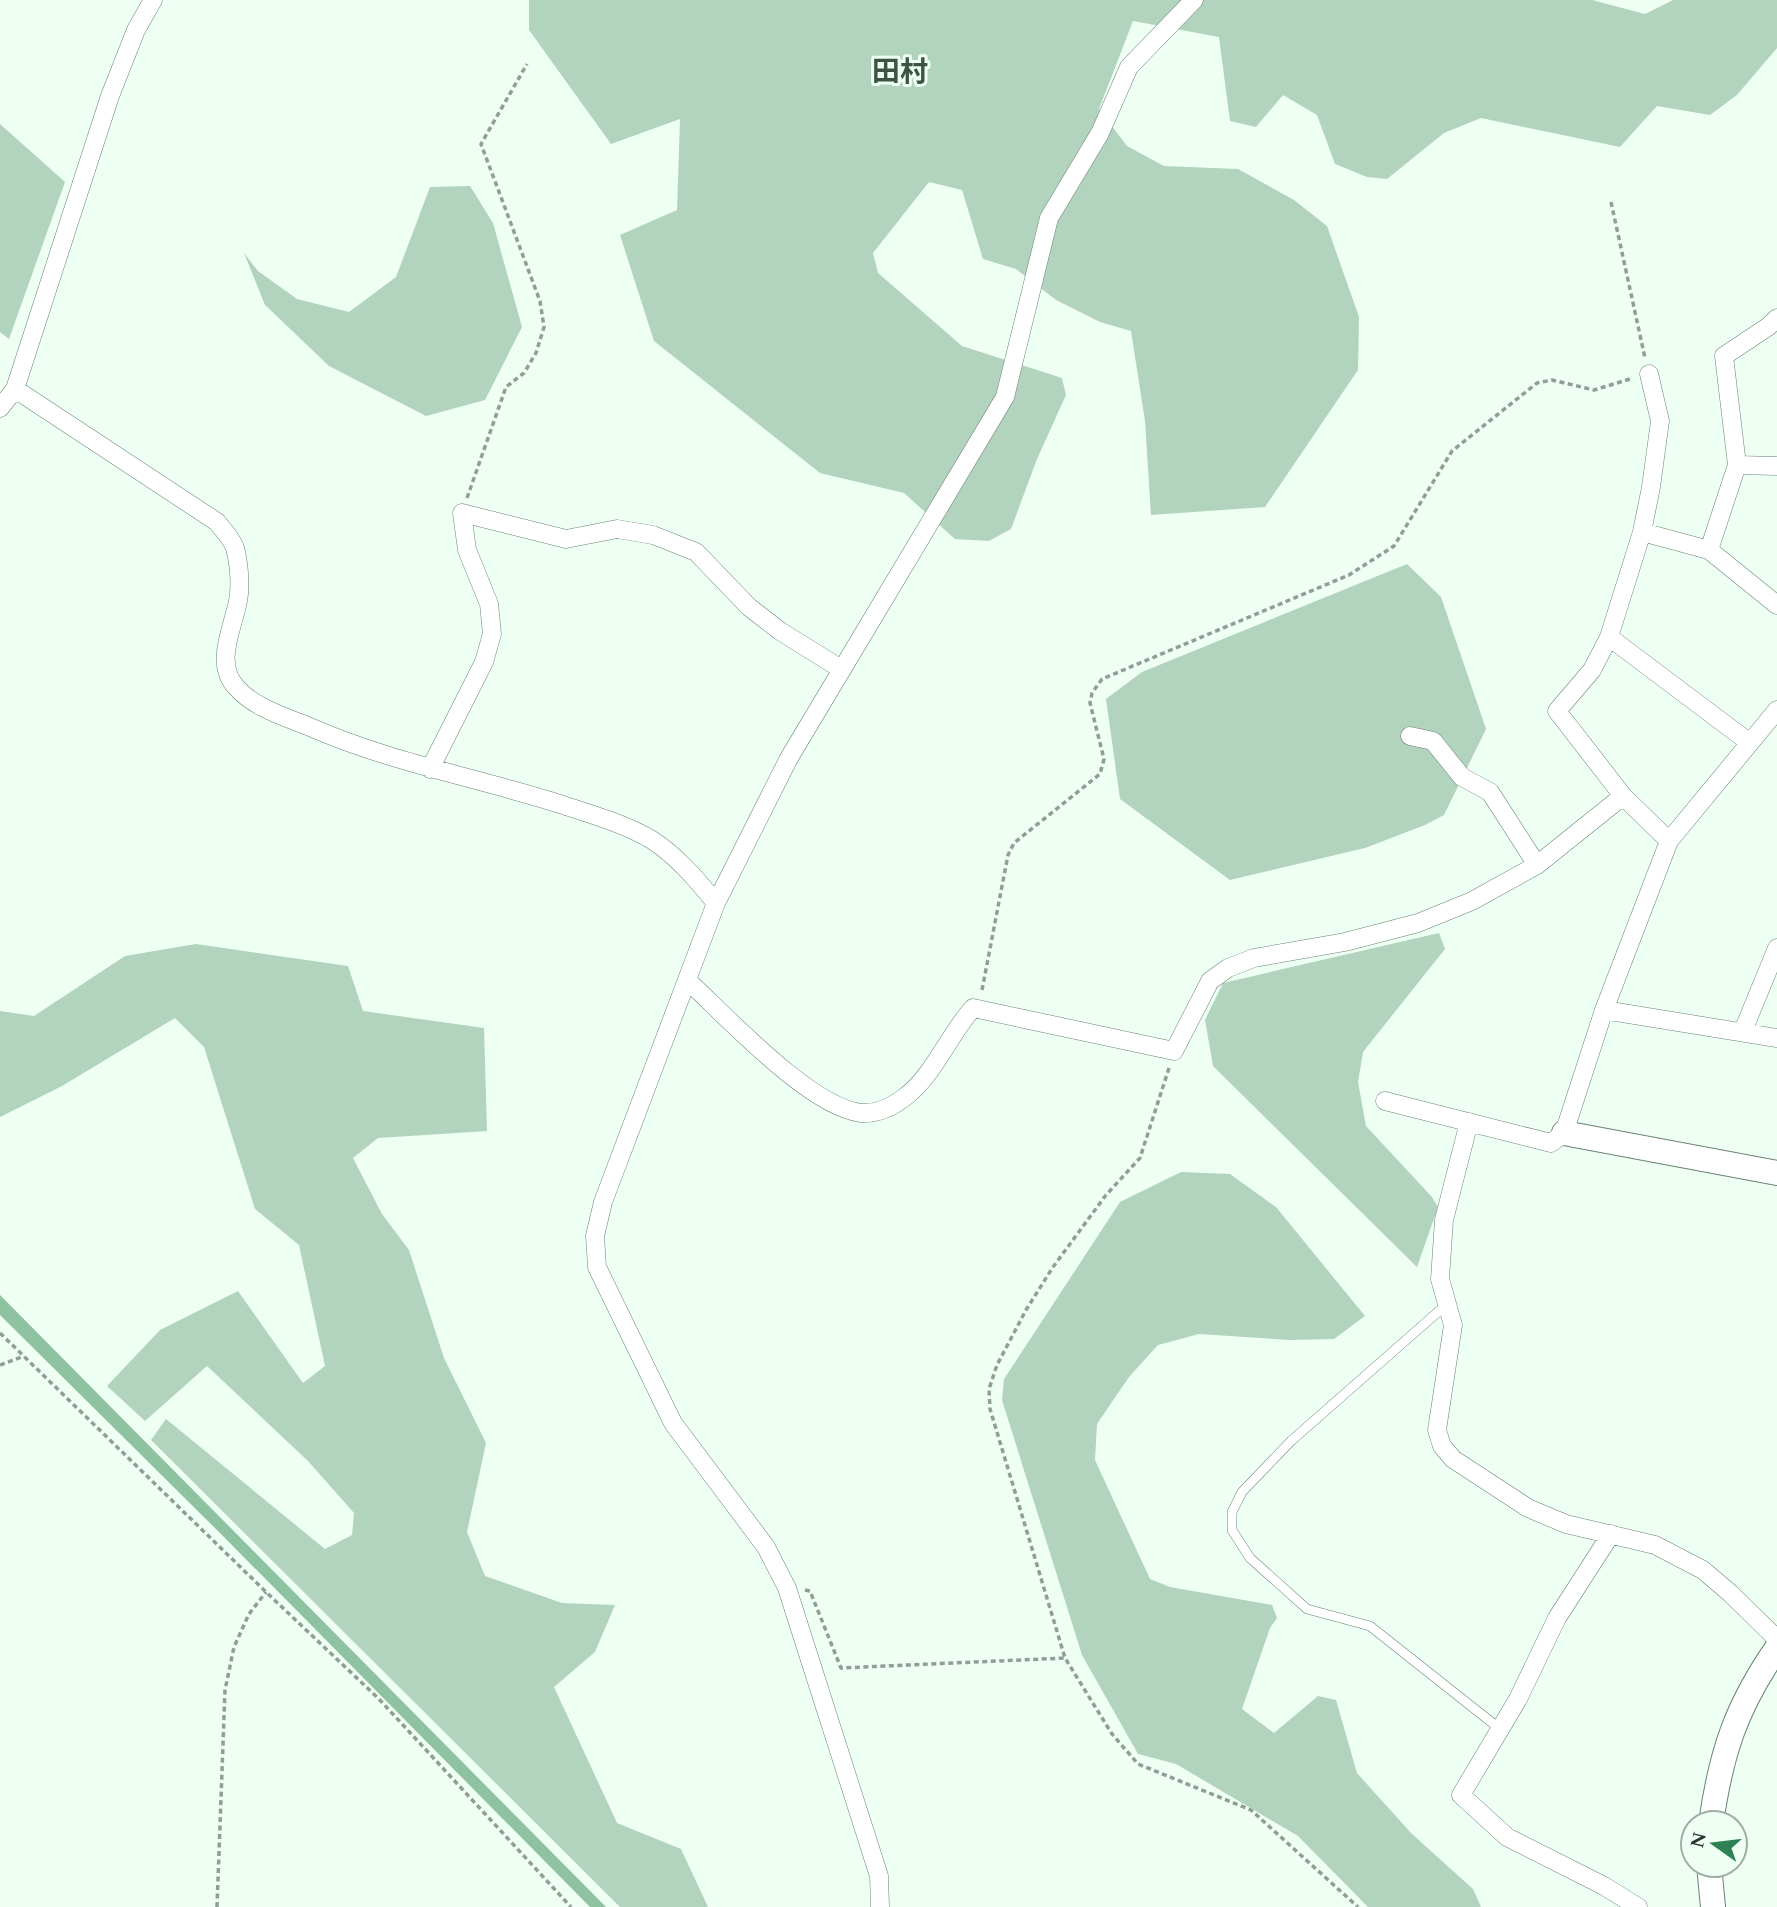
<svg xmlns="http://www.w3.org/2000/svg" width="1777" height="1907" font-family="Spectral,'Noto Sans JP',serif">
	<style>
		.green { fill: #b2d3bd }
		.water { fill: #8ec2a0 }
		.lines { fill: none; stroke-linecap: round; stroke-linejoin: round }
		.lane-casing { stroke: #6a8372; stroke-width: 10 }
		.street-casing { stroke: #6a8372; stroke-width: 19 }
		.secondary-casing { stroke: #6a8372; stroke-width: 26 }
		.path { stroke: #909e95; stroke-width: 3.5; stroke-dasharray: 5 3.5; stroke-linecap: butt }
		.lane { stroke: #fff; stroke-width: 9 }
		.street { stroke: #fff; stroke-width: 18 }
		.secondary { stroke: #fff; stroke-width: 24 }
		.labels { text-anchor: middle; stroke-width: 6; stroke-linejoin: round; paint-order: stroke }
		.quarter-label { font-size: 28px; font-weight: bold; fill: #3d5445; stroke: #eefff4 }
	</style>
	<rect width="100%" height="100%" fill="#eefff4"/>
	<!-- green -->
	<path class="green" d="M529,0h1063l53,14 28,-14h104v48l-40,47 -27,20 -53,-9 -37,41 -139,-29 -37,15 -57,46 -20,-2 -32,-13 -18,-49 -34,-20 -27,32 -26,-6 -11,-84 -86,-16 -34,88 28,37 37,20 74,3 56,31 33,26 32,91 -1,53 -93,137 -114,8 -6,-94 -14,-90 -31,-9 -44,-22 -40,-31 -33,-10 -21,-69 -33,-8 -56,71 5,20 84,73 100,32 4,17 -29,64 -26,70 -22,12 -34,-2 -51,-46 -84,-20 -166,-132 -34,-106 57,-25 3,-91 -69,25 -82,-114z
		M0,124l65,58 -56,157 -9,-7z
		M470,186l23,37 29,104 -37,73 -59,16 -97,-50 -64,-61 -21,-52 14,18 39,28 52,13 47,-35 34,-90z
		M1407,564l34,33 45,132 -42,86 -19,10 -60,23 -135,32 -110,-81 -14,-100 36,-27z
		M1439,933l6,16 -82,103 -5,30 8,44 66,71 6,10 -21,60 -204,-201 -8,-46 18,-37z
		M196,944l152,22 15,45 121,17 3,103 -109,7 -25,20 29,56 27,36 35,108 42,85 -19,89 18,44 77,27 53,2 -20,47 -41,35 63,136 64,26 27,58h-88l-469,-467 15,-21 159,130 27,-14 2,-22 -46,-52 -101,-95 -62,55 -38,-35 53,-56 78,-39 65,92 22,-17 -26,-121 -44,-36 -51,-162 -29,-29 -113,68 -62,31v-106l34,5 91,-60z
		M1181,1172l49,2 46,33 89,109 -31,23 -44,1 -91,-6 -41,11 -29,32 -32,47 -2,36 55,119 20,8 102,18 5,13 -7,10 -28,81 32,24 44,-37 18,4 21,73 54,60 62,56 8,18h-113l-70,-71 -122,-72 -38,-10 -56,-99 -80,-255 2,-21 116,-177z"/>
	<!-- water -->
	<path class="water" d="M0,1295l606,612h-16l-370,-374 -220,-218z"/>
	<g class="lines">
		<defs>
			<path id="lane" d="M1447,1304l-156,137 -49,51 -10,20v18l18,28 57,51 63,17 130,103"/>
			<path id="street" d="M1649,374l11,47 -9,66 -9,45 -33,105 -17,33 -35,41 66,85 46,45
				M15,389l202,133c6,8 15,17 18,26 4,15 6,38 3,53 -5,27 -24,62 -2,86 18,21 50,30 74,40 82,36 169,51 253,78 30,10 62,19 89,35 25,16 45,40 64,63
				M0,408l15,-19 95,-293 26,-66 17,-30
				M1737,465l40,1
				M1642,532l67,18 68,55
				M1709,550l28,-85 -13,-109 45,-30 8,-8
				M1609,637l141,106
				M1410,736l23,5 29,36 28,15 47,73
				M430,769l54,-107 8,-28 -3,-30 -22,-54 -5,-37 104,26 51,-10 36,6 43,17 53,55 31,24 61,38
				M688,981c39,36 122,126 173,132 17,1 31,-6 44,-16 29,-22 43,-61 68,-89l201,43 36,-70 18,-13 26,-10 91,-16 73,-19 54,-22 65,-36 86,-69
				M1604,1010l173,28
				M1743,1031l34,-83
				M1385,1101l166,42 13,-10 40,-123 65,-169 108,-131
				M1469,1122l-25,98 -4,59 13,46 -16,105 5,16 11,13 75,49 38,16 89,21 48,25 27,23 47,46
				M1611,1534l-54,84 -39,81 -57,96 46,42 97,49 34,21
				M880,1907l-1,-31 -92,-288 -21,-41 -93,-124 -76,-156 -2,-31 8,-34 113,-299 73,-145 216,-361 44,-179 51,-85 29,-66 65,-67"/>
			<path id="secondary" d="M1564,1133l213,40
				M1711,1823c10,-70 25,-116 66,-175
				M1709,1865l4,42"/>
		</defs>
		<!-- lane casing -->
		<use href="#lane" class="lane-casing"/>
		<!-- street casing -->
		<use href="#street" class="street-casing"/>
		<!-- secondary casing -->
		<use href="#secondary" class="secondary-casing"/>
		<!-- path -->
		<path class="path" d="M1611,202l34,156
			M467,498l39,-111 18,-14 12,-20 8,-26 -4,-26 -59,-157 46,-80
			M982,990l26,-135 6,-12 86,-69 4,-15 -14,-56 2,-10 10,-14 247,-104 45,-29 58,-95 85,-68 15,-3 42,10 36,-11
			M1169,1068l-29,90 -34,37 -53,72 -27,43 -29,55 -8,24 1,20 75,249 47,76 26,30 113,46 107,97
			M0,1333l266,259 113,107 192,208
			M0,1365l24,-9
			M805,1590l5,1 31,77 224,-10
			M217,1907l8,-217 9,-43 15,-33 17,-22"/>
		<!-- lane -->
		<use href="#lane" class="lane"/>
		<!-- street -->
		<use href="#street" class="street"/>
		<!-- secondary -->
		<use href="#secondary" class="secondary"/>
	</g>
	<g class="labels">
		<!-- quarter labels -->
		<g class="quarter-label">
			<text x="900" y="81">田村</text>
		</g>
	</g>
	<!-- north arrow -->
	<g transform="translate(1714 1844) rotate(284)"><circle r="33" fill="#eefff4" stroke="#a0afa5" stroke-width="2"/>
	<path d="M0-5L12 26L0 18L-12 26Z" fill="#2d8153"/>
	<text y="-10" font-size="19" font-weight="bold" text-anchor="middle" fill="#2b362f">N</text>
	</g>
</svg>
